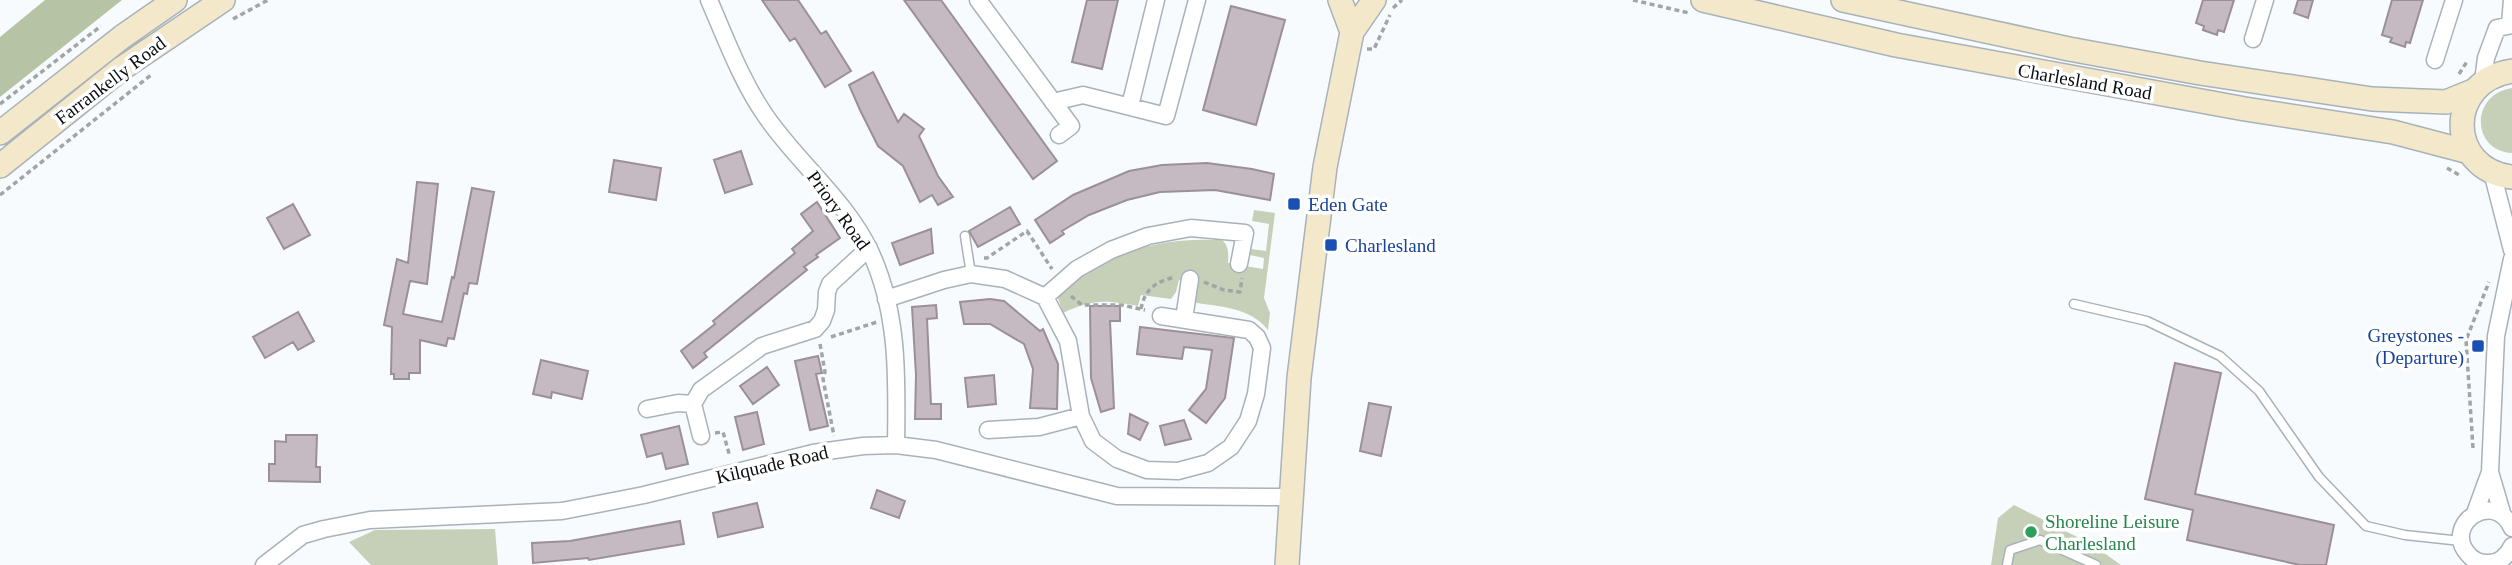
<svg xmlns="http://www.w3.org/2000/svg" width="2512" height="565" font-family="'Times New Roman',serif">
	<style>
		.green { fill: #c6d0b8 }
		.forest { fill: #b7c3a5 }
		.building { fill: #c5bac1; stroke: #9a9096; stroke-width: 2 }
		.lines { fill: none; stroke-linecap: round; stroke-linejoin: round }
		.lane-casing { stroke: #a8b2ba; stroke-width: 11 }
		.street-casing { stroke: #a8b2ba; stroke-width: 19 }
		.secondary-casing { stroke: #a8b2ba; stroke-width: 26 }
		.path { stroke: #a1a5a8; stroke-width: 3.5; stroke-dasharray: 5 3.5; stroke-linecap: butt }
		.lane { stroke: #fff; stroke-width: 8 }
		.street { stroke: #fff; stroke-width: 16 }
		.secondary { stroke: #f4e8cb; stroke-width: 23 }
		.transit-dot { fill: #1a4fb4; stroke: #fff; stroke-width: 2.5 }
		.leisure-dot { fill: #2e9e5b; stroke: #fff; stroke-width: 2.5 }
		.labels { text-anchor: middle; stroke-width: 7; stroke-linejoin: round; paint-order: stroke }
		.street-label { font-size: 19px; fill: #090c0f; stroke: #fff }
		.transit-label { font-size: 19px; fill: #164399; stroke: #fff; text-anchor: start }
		.leisure-label { font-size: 19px; fill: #27864d; stroke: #fff; text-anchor: start }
	</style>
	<rect width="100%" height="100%" fill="#f7fbfe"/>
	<!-- green -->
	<path class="green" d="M2512,88v65c-41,-2 -42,-59 0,-65z
		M1254,210l21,3 -11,85 6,15 -2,17c-19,-24 -49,-23 -77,-28l3,-19 -15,-3 -3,12 -5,7 -30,-4 -3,11c-33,-6 -44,-7 -75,7l-6,-18c50,-40 93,-57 157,-55l1,-5c13,7 14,14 13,28l35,6 1,-11 -19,-4 6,-5 15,2 3,-27 -17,-3z
		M2014,505l79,40 28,20h-130l7,-47z
		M495,529l3,36h-127l-22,-23 26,-12z"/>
	<!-- forest -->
	<path class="forest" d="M45,0h77l-122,97v-60z"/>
	<!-- building -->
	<path class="building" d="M762,0h36l23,34 5,-3 25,40 -26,16 -30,-49 -5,3z
		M904,0h37l116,161 -24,18z
		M1087,0h31l-16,69 -30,-7z
		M2203,0h31l-10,32 -6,-2 -1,5 -14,-5 1,-4 -8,-3z
		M2298,0h15l-5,18 -14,-5z
		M2392,0h31l-13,43 -4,-1 -1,5 -15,-5 2,-4 -10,-3z
		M1231,6l54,14 -29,105 -53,-15z
		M873,72l25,50 6,-8 20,15 -5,7 19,40 15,21 -15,8 -6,-10 -12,7 -17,-36 -25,-20 -18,-36 -11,-25z
		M741,151l11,33 -27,9 -11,-33z
		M614,160l47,8 -5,32 -47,-8z
		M1207,163l45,6 22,5 -4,26 -55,-10 -55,2 -33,8 -38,15 -27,16 2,3 -14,9 -15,-23 38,-25 56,-24 33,-6z
		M417,182l21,2 -11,100 -17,-3 -7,33 39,8 10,-45 2,1 18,-90 22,4 -17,92 -8,-1 -2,11 -3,-1 -10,46 -6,-1 -2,8 -26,-6v33h-11v6h-15v-5h-3l1,-47 -8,-2 13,-66 11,4z
		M817,202l23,36 -24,17 2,2 -14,10 3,3 -103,83 3,4 -14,11 -12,-17 34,-27 -2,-3 82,-68 -3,-4 21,-18 -12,-17z
		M293,204l17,31 -26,14 -17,-31z
		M1010,207l10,17 -42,23 -9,-16z
		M931,229l2,24 -33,12 -8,-22z
		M990,299l14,2 36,30 3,-2 15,35 -1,45 -27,-1 3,-39 -9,-25 -34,-20h-26l-4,-22z
		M936,305l1,13 -10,1 4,85h10v15h-26l1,-44 -4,-68z
		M1090,306h30v15h-10l4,87 -13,4 -10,-34z
		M298,312l16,29 -16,9 -5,-8 -28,16 -12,-21z
		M1140,327l94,11 -9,60 -19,25 -17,-13 17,-21 6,-39 -28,-3 -2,12 -45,-5z
		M818,356l4,17 -6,1 12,52 -18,4 -15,-69z
		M541,360l47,11 -6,28 -30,-7 -1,6 -18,-4z
		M2175,363l46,10 -26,121 139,31 -8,40h-26l-113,-25 6,-30 -48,-11z
		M767,367l12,18 -26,19 -13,-18z
		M994,375l2,29 -28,3 -3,-29z
		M1369,403l22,4 -10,49 -21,-5z
		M757,412l7,32 -21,6 -8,-33z
		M1130,414l18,9 -8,17 -12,-6z
		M1184,420l7,19 -26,6 -5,-19z
		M679,426l9,38 -22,5 -4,-16 -15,4 -6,-22z
		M286,435h31l-1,32h4v15l-51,-1v-17h6v-23l11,1z
		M877,490l28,11 -6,17 -28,-10z
		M757,503l6,24 -45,10 -5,-24z
		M680,521l4,23 -95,16 -1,-2 -55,5 -1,-20 38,-2z"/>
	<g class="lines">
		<defs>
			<path id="lane" d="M965,236l6,38
				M2074,304l73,17 73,35 39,35 60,86 47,49 39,9 56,6
				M2007,565l3,-15 30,-10 56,25"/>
			<path id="street" d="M709,0c17,39 32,80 56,115 32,47 80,84 105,136 29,62 27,127 26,194
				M978,0l93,126 -12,9
				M2510,24l2,-24
				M2253,39l12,-39
				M2435,60l19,-60
				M2483,81l3,-23 11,-30 15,-3
				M1053,102l30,-7 83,21 31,-116
				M1130,106l26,-106
				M2492,172l20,78
				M1045,297l32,-28 34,-19 37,-14 43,-8 54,5 -6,31
				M886,299l58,-19 27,-6 34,5 40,18 23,44 13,75 12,25 24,18 30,11 31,1 30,-8 23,-16 17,-26 8,-27 6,-46 -5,-11 -8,-7 -88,-14
				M1184,319l6,-40
				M693,404l8,32
				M647,409l31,-6 15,1 8,-14 61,-44 53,-17 7,-8 4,-11 1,-18 3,-8 39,-36
				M988,430l51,-3 42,-11
				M2490,472l13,44
				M2475,513l15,-41 6,-136 16,-77
				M2512,528c-18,-40 -70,-3 -44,26 5,6 11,9 19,9 12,1 20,-7 25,-17
				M264,565l39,-30 21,-6 46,-9 192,-9 82,-16 169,-42 50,-7 33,-1 40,5 181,46 173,1"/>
			<path id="secondary" d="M1340,0l12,32
				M1703,0l193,45 349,64 148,23 76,20
				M1843,0l226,49 131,24 172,26 74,3 27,-11
				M2512,71c-67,10 -66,99 0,106
				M0,133l122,-96 53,-37
				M0,166l121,-97 102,-69
				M1287,565l12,-187 26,-211 27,-135 22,-32"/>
		</defs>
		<!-- lane casing -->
		<use href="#lane" class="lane-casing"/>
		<!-- street casing -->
		<use href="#street" class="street-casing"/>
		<!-- secondary casing -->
		<use href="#secondary" class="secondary-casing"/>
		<!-- path -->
		<path class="path" d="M1633,0l56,13
			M1393,8l9,-8
			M233,19l35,-19
			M1367,49h7l16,-34
			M2459,74l9,-14
			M0,104l101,-78
			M2447,168l14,8
			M0,195l151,-120
			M984,258h3l40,-27 25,38
			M1204,282l20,8 16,2 2,-14
			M1071,296l11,9h40l23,5
			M1141,309c4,-21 15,-27 34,-32
			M831,337l46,-15
			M820,344l5,28 -2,7 11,57
			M715,433l8,-1 7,25
			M2473,448l-7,-108 23,-58"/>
		<!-- lane -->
		<use href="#lane" class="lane"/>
		<!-- street -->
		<use href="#street" class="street"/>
		<!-- secondary -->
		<use href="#secondary" class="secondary"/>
	</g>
	<!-- markers -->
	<g class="transit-dot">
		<rect x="1287" y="197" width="14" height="14" rx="3.5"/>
		<rect x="1324" y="238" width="14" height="14" rx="3.5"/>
		<rect x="2471" y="339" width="14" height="14" rx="3.5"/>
	</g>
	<circle class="leisure-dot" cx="2031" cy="532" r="7"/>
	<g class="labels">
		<!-- street labels -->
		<g class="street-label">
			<text transform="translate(110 80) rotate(-37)" y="7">Farrankelly Road</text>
			<text transform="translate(2085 81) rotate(10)" y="7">Charlesland Road</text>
			<text transform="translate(839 210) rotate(54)" y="7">Priory Road</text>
			<text transform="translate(772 464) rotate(-13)" y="7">Kilquade Road</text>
		</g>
		<!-- transit labels -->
		<g class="transit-label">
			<text x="1308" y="211">Eden Gate</text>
			<text x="1345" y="252">Charlesland</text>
			<text x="2464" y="342" text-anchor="end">Greystones -<tspan x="2464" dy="22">(Departure)</tspan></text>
		</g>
		<!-- leisure labels -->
		<g class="leisure-label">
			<text x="2045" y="528">Shoreline Leisure<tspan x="2045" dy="22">Charlesland</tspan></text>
		</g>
	</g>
</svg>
